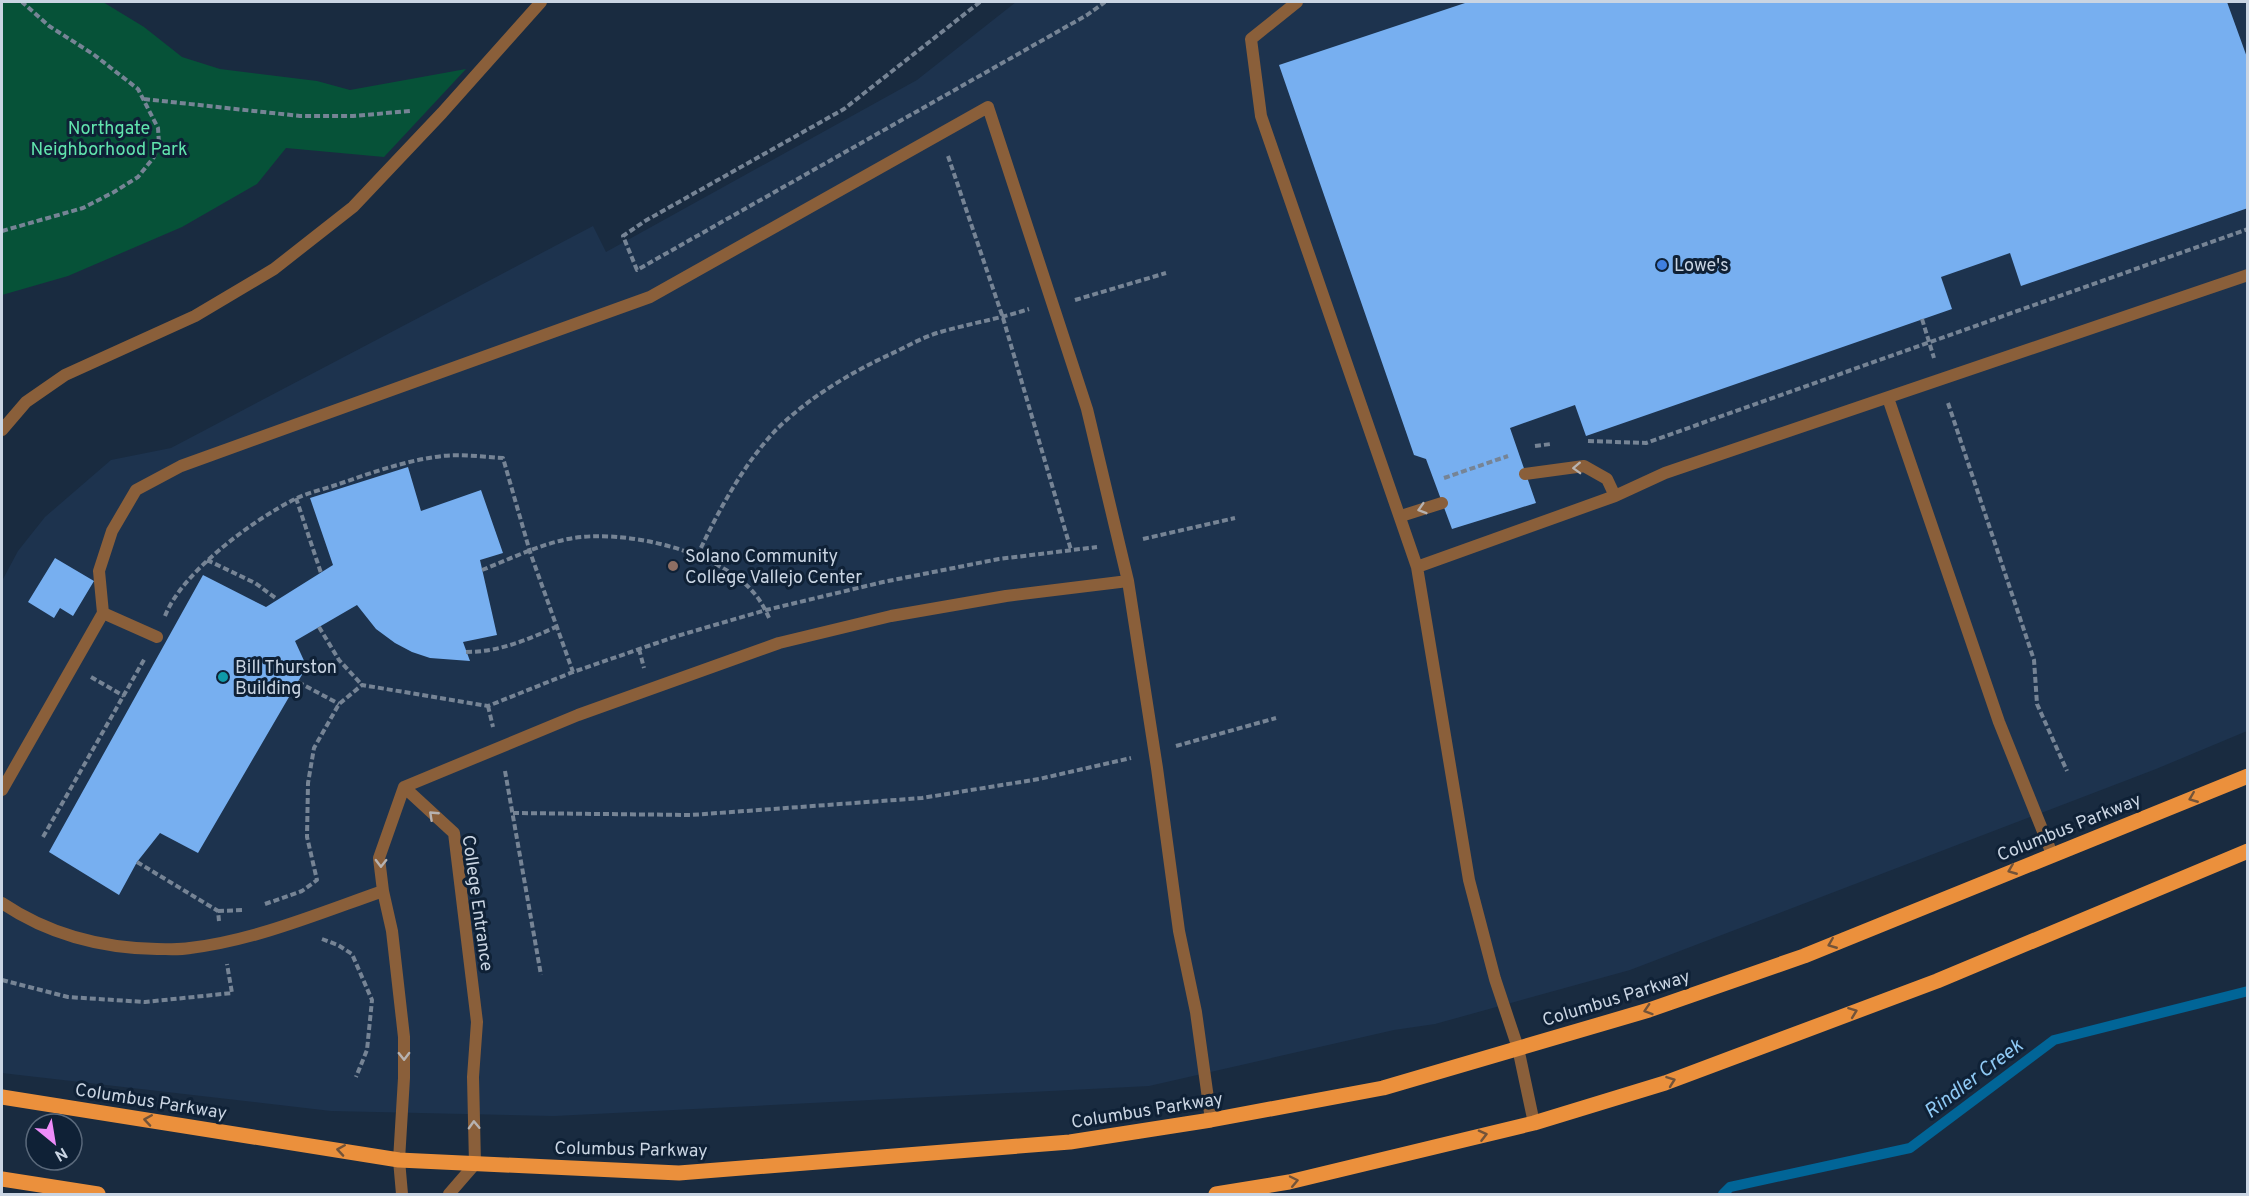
<svg xmlns="http://www.w3.org/2000/svg" width="2249" height="1196" font-family="Overpass,sans-serif">
	<style>
		.built { fill: #1d334e }
		.green { fill: #065238 }
		.lines { fill: none; stroke-linecap: round; stroke-linejoin: round }
		.stream { stroke: #016597; stroke-width: 10 }
		.building { fill: #77aff0 }
		.path { stroke: #768495; stroke-width: 4; stroke-dasharray: 6 3; stroke-linecap: butt }
		.service { stroke: #8a5f3a; stroke-width: 12 }
		.primary { stroke: #eb903c; stroke-width: 15 }
		.oneway { stroke: #b7b2b0 }
		.oneway2 { stroke: #725339 }
		.shop-dot { fill: #3f7fe0; stroke: #0f2136; stroke-width: 2 }
		.education-dot { fill: #8d6e63; stroke: #0f2136; stroke-width: 2 }
		.culture-dot { fill: #0f9aa8; stroke: #0f2136; stroke-width: 2 }
		.labels { text-anchor: middle; stroke-width: 6; stroke-linejoin: round; paint-order: stroke }
		.park-label { font-size: 18px; fill: #61e5ae; stroke: #0f2136 }
		.poi-label { font-size: 18px; fill: #cad5e3; stroke: #0f2136; text-anchor: start }
		.street-label { font-size: 18px; fill: #cad5e3; stroke: #0f2136 }
		.water-label { font-size: 20px; font-style: italic; fill: #8fc9f4; stroke: #0f2136 }
	</style>
	<rect width="100%" height="100%" fill="#192b40"/>
	<!-- built -->
	<path class="built" d="M1016,2h1231v729l-91,38 -526,201 -195,54 -41,6 -245,56 -595,30 -223,-5 -329,-38v-492l16,-30 27,-34 66,-57 60,-12 422,-222 13,26 311,-172z"/>
	<!-- green -->
	<path class="green" d="M2,2h101l41,25 38,30 38,12 97,12 33,9 116,-21 -82,88 -98,-9 -29,36 -75,43 -114,49 -66,19z"/>
	<g class="lines">
		<!-- stream -->
		<path class="stream" d="M1723,1194l7,-7 180,-39 144,-108 194,-49"/>
	</g>
	<!-- building -->
	<path class="building" d="M1468,2h759l21,58v148l-227,78 -11,-33 -69,24 11,32 -366,127 -11,-31 -65,23 26,75 -84,26 -26,-70 -12,-4 -135,-390z
		M408,467l13,44 60,-21 22,63 -23,7 17,75 -34,7 7,19 -40,-3 -18,-6 -17,-9 -19,-14 -19,-24 -62,36 11,24 -3,8 -105,180 -38,-20 -23,29 -18,33 -70,-43 154,-277 63,32 67,-42 -23,-67z
		M55,558l39,23 -21,35 -13,-8 -6,10 -26,-16z"/>
	<g class="lines">
		<!-- path -->
		<path class="path" d="M980,2l-136,107 -199,112 -22,15 14,34 450,-255 18,-13
			M144,99l156,17h53l57,-5
			M948,156l55,162 68,232
			M2,231l81,-23 31,-16 24,-15 16,-20 5,-13 -1,-16 -20,-39 -45,-35 -44,-28 -27,-24
			M1075,300l91,-27
			M1922,319l12,39
			M1948,403l86,257 3,44 30,67
			M1588,441l58,2 602,-214
			M1535,446l16,-2
			M1444,478l64,-22
			M296,498l25,75
			M1143,539l92,-21
			M697,556c21,-44 44,-88 77,-124 31,-32 77,-60 117,-78 15,-7 30,-16 46,-21 30,-9 62,-14 92,-24
			M207,560l48,23 22,16
			M482,570c28,-11 56,-25 86,-31 53,-11 150,11 186,54 7,8 12,18 16,27
			M165,616c17,-44 88,-96 130,-117 14,-7 30,-10 44,-15 31,-11 63,-22 96,-27 23,-4 46,0 68,1l27,94 43,120
			M319,627l20,33 23,25
			M639,649l5,19
			M466,652c33,0 61,-12 92,-26
			M91,677l33,19
			M298,682l41,22
			M488,706l5,21
			M1176,746l100,-28
			M505,771l36,204
			M513,813l178,2 231,-17 117,-19 92,-21
			M43,837l102,-179
			M137,862l81,49 1,10
			M265,904l37,-13 15,-11 -10,-43 1,-54 6,-35 25,-44 23,-19 126,21 85,-34 104,-36 89,-26 117,-28 116,-23 98,-12
			M218,911l26,-1
			M322,939l16,6 14,9 20,46 -5,50 -11,27
			M2,980l66,17 77,5 87,-9 -5,-29"/>
		<!-- service -->
		<path class="service" d="M1297,2l-46,37 10,77 156,451 52,313 26,99 23,69 16,75
			M1888,398l111,324 53,132
			M2,430l24,-28 39,-27 130,-59 79,-47 79,-62 89,-94 99,-111
			M1525,474l59,-8 23,13 8,17
			M1401,516l41,-13
			M1417,567l198,-71 50,-23 583,-198
			M103,613l54,24
			M404,787l174,-72 201,-72 112,-27 115,-20 122,-15 29,187 22,163 17,81 15,108
			M404,787l50,46 23,189 -4,55 2,87 -26,30
			M2,790l101,-177 -4,-42 13,-40 24,-41 45,-24 469,-169 338,-190 99,302 41,172
			M2,903c46,31 100,45 155,46 11,0 22,1 33,-1 66,-8 130,-35 193,-57
			M402,1194l-3,-34 5,-82v-41l-12,-106 -9,-40 -4,-33 25,-71"/>
		<!-- primary -->
		<path class="primary" d="M2,1097l397,63 280,13 391,-31 141,-22 172,-32 266,-78 155,-54 444,-180
			M2,1179l96,15
			M1216,1194l73,-12 245,-59 131,-40 272,-102 311,-130"/>
	</g>
	<!-- one-way arrows -->
	<defs><path id="oneway-chevron" d="M-2-3.5L2.5 0L-2 3.5" fill="none" stroke-width="1.6" stroke-linecap="round" stroke-linejoin="round" transform="scale(1.5)"/></defs>
	<g class="oneway">
		<use href="#oneway-chevron" transform="translate(1577 468) rotate(178)"/>
		<use href="#oneway-chevron" transform="translate(1422 509) rotate(163)"/>
		<use href="#oneway-chevron" transform="translate(433 815) rotate(-137)"/>
		<use href="#oneway-chevron" transform="translate(381 863) rotate(91)"/>
		<use href="#oneway-chevron" transform="translate(404 1056) rotate(89)"/>
		<use href="#oneway-chevron" transform="translate(474 1125) rotate(-92)"/>
	</g>
	<g class="oneway2">
		<use href="#oneway-chevron" transform="translate(2193 798) rotate(158)"/>
		<use href="#oneway-chevron" transform="translate(2012 870) rotate(158)"/>
		<use href="#oneway-chevron" transform="translate(1832 944) rotate(158)"/>
		<use href="#oneway-chevron" transform="translate(1648 1010) rotate(162)"/>
		<use href="#oneway-chevron" transform="translate(1853 1012) rotate(-21)"/>
		<use href="#oneway-chevron" transform="translate(1671 1081) rotate(-20)"/>
		<use href="#oneway-chevron" transform="translate(148 1120) rotate(-171)"/>
		<use href="#oneway-chevron" transform="translate(1483 1135) rotate(-14)"/>
		<use href="#oneway-chevron" transform="translate(341 1150) rotate(-171)"/>
		<use href="#oneway-chevron" transform="translate(1294 1181) rotate(-12)"/>
	</g>
	<!-- markers -->
	<circle class="shop-dot" cx="1662" cy="265" r="6"/>
	<circle class="education-dot" cx="673" cy="566" r="6"/>
	<circle class="culture-dot" cx="223" cy="677" r="6"/>
	<g class="labels">
		<!-- park labels -->
		<g class="park-label">
			<text x="109" y="134">Northgate<tspan x="109" dy="21">Neighborhood Park</tspan></text>
		</g>
		<!-- poi labels -->
		<g class="poi-label">
			<text x="1674" y="271">Lowe's</text>
			<text x="685" y="562">Solano Community<tspan x="685" dy="21">College Vallejo Center</tspan></text>
			<text x="235" y="673">Bill Thurston<tspan x="235" dy="21">Building</tspan></text>
		</g>
		<!-- street labels -->
		<g class="street-label">
			<text transform="translate(2069 827) rotate(-22)" y="6">Columbus Parkway</text>
			<text transform="translate(478 903) rotate(82)" y="6">College Entrance</text>
			<text transform="translate(1616 998) rotate(-17)" y="6">Columbus Parkway</text>
			<text transform="translate(151 1101) rotate(9)" y="6">Columbus Parkway</text>
			<text transform="translate(1147 1110) rotate(-9)" y="6">Columbus Parkway</text>
			<text transform="translate(631 1149) rotate(1)" y="6">Columbus Parkway</text>
		</g>
		<!-- water labels -->
		<g class="water-label">
			<text transform="translate(1973 1078) rotate(-37)" y="7">Rindler Creek</text>
		</g>
	</g>
	<!-- border -->
	<rect width="2249" height="1196" fill="none" stroke="#cad5e3" stroke-width="6"/>
	<!-- north arrow -->
	<g transform="translate(54 1142) rotate(150)"><circle r="28" fill="#0f2136" stroke="#5a697b" stroke-width="1.5"/>
	<path d="M0-4.5L10 22L0 15L-10 22Z" fill="#ee8cf9"/>
	<text y="-9" font-size="16" font-weight="bold" text-anchor="middle" fill="#cad5e3">N</text>
	</g>
</svg>
